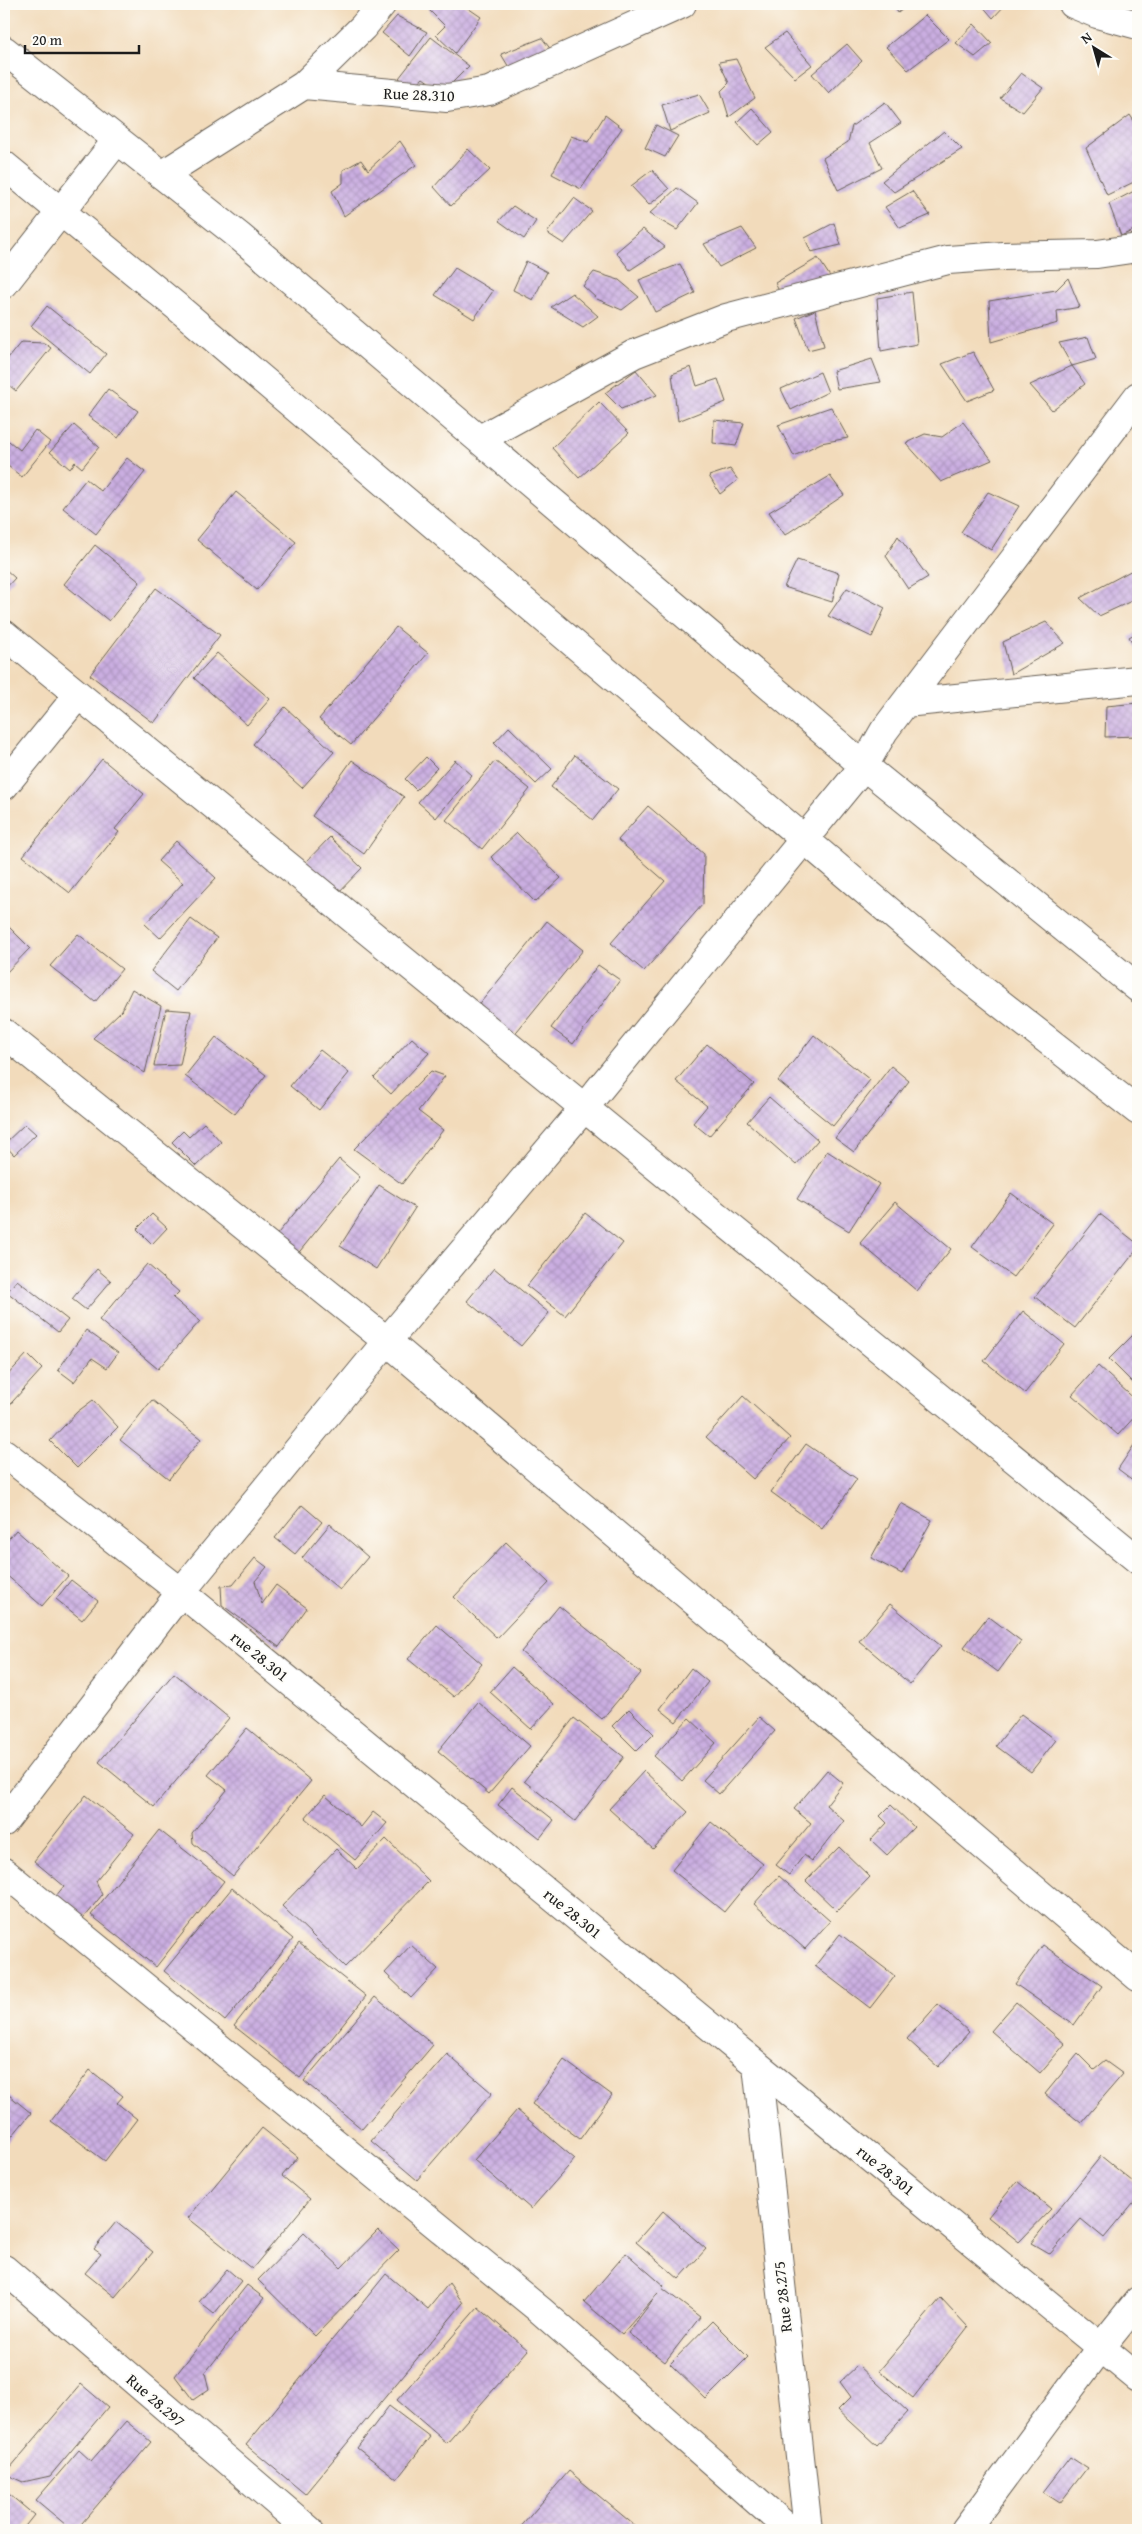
<svg xmlns="http://www.w3.org/2000/svg" width="1142" height="2534" font-family="'Gentium Book Plus',serif">
	<style>
		.building { fill: url(#building-cross-hatch) }
		.lines { fill: none; stroke-linecap: round; stroke-linejoin: round }
		.street-casing { stroke: #675f54; stroke-width: 30 }
		.secondary-casing { stroke: #675f54; stroke-width: 30 }
		.street { stroke: #fff; stroke-width: 28 }
		.secondary { stroke: #fff; stroke-width: 28 }
		.labels { text-anchor: middle; stroke-width: 4; stroke-linejoin: round; paint-order: stroke }
		.street-label { font-size: 16px; fill: #1c1c1c; stroke: #fdfcf7 }
	</style>
	<defs>
		<pattern id="building-cross-hatch" width="8" height="8" patternUnits="userSpaceOnUse" patternTransform="scale(1.25)"><rect width="8" height="8" fill="#caaee1"/><path d="M0 0l8 8M0 8l8-8" fill="none" stroke="#ad95c0"/></pattern>
	</defs>
	<rect width="100%" height="100%" fill="#fdfcf7"/>
	<filter id="ink" filterUnits="userSpaceOnUse"><feTurbulence type="fractalNoise" baseFrequency=".02" numOctaves="2"/><feDisplacementMap in="SourceGraphic" scale="10" xChannelSelector="R" yChannelSelector="G"/><feConvolveMatrix kernelMatrix="1 2 1 2 8 2 1 2 1" color-interpolation-filters="sRGB"/></filter>
	<filter id="wash" filterUnits="userSpaceOnUse"><feTurbulence type="fractalNoise" baseFrequency=".0096" numOctaves="4" result="noise"/><feDisplacementMap in="SourceGraphic" scale="20" xChannelSelector="R" yChannelSelector="G"/><feGaussianBlur stdDeviation="1.12" result="paint"/><feColorMatrix in="noise" values="0 0 0 0 0 0 0 0 0 0 0 0 0 0 0 0 0 1.4 0 .05"/><feComposite in="paint" operator="in"/></filter>
	<g filter="url(#wash)">
		<rect width="100%" height="100%" fill="#f2dbbb"/>
		<g id="blocks">
			<!-- building -->
			<path class="building" d="M433,4h29l19,13 -26,36 -19,-18 9,-9 -17,-17z
				M893,4h16l-11,9z
				M981,4h25l-13,14z
				M925,15l24,24 -41,31 -22,-23z
				M397,16l30,16 -17,24 -28,-23z
				M974,24l18,19 -17,14 -19,-14z
				M785,33l27,32 -17,13 -30,-31z
				M431,37l38,29 -26,26 -20,-14 -11,10 -13,-10z
				M542,38l13,17 -45,14 -9,-15z
				M847,44l15,17 -33,32 -17,-19z
				M736,59l19,39 -26,19 -8,-26 8,-8 -10,-21z
				M1021,73l22,15 -20,24 -23,-14z
				M699,94l11,19 -40,18 -8,-26z
				M885,102l16,21 -31,20 12,25 -44,22 -15,-32 25,-16 4,-16z
				M752,108l21,24 -15,13 -21,-23z
				M605,115l17,13 -41,61 -29,-15 19,-38 17,6z
				M1130,115l8,12v53l-31,15 -21,-47z
				M656,125l22,11 -13,21 -20,-9z
				M944,131l18,18 -68,43 -12,-11z
				M400,141l16,24 -72,51 -12,-25 11,-8v-13l18,-10 7,10z
				M468,149l22,21 -39,36 -17,-19z
				M652,170l17,19 -20,16 -18,-19z
				M677,188l21,15 -21,27 -28,-16z
				M1138,189v39l-17,8 -12,-32z
				M912,191l18,24 -30,13 -15,-21z
				M574,198l18,13 -28,33 -17,-11z
				M513,206l23,15 -12,18 -25,-18z
				M834,223l7,22 -30,7 -6,-14z
				M742,228l14,20 -37,19 -15,-23z
				M643,229l22,18 -35,23 -14,-18z
				M818,258l15,23 -51,16 -7,-14z
				M526,261l21,11 -14,28 -20,-10z
				M680,264l15,29 -40,19 -16,-32z
				M455,268l38,23 -19,28 -39,-24z
				M594,272l25,8 20,17 -17,13 -25,-11 -14,-13z
				M1068,278l12,29 -23,4 1,12 -67,19 -2,-41 67,-11z
				M912,292l5,52 -36,7 -4,-53z
				M572,293l26,23 -15,11 -32,-20z
				M47,306l59,48 -16,20 -59,-48z
				M815,310l9,36 -16,4 -12,-32z
				M1088,337l8,22 -24,7 -13,-23z
				M21,342l23,1 7,5 -35,43 -12,-10v-18z
				M973,352l21,38 -27,11 -25,-37z
				M872,359l9,23 -44,7 -4,-18z
				M1072,366l13,18 -33,26 -22,-25z
				M691,367l6,19 21,-7 8,23 -48,19 -6,-47z
				M636,370l21,25 -36,14 -16,-16z
				M820,372l8,20 -37,18 -10,-21z
				M108,389l30,22 -20,27 -30,-22z
				M599,402l30,31 -50,45 -27,-30z
				M831,407l17,31 -27,5 -27,13 -16,-31z
				M714,420l30,3 -8,23 -23,-3z
				M963,422l29,38 -51,22 -35,-39 19,-9 17,3z
				M74,425l25,22 -17,21 -7,-6 -5,7 -20,-17z
				M35,430l15,12 -28,35 -18,-14v-26l16,13z
				M127,458l18,14 -49,62 -33,-26 23,-29 15,12z
				M730,469l8,11 -18,14 -11,-18z
				M830,476l14,19 -59,40 -16,-23z
				M236,492l60,50 -39,48 -60,-50z
				M988,492l31,14 -28,44 -30,-18z
				M898,536l30,41 -20,12 -22,-33z
				M95,545l45,37 -31,39 -45,-37z
				M797,560l42,13 -7,29 -48,-15z
				M1138,567v31l-39,18 -19,-18z
				M4,568l11,10 -11,12z
				M156,588l64,47 -66,88 -64,-48z
				M847,588l38,20 -13,29 -44,-21z
				M1046,622l19,21 -54,31 -8,-32z
				M396,627l32,26 -77,92 -32,-26z
				M1138,632v20l-9,-15z
				M217,653l53,46 -23,26 -53,-47z
				M1138,703v33l-33,1 1,-31z
				M285,707l49,45 -32,36 -49,-44z
				M509,727l43,42 -16,15 -42,-41z
				M575,755l43,34 -25,31 -42,-33z
				M426,757l11,11 -21,22 -11,-11z
				M102,759l42,35 -29,35 4,3 -49,61 -47,-37z
				M352,760l52,37 -40,57 -52,-38z
				M455,760l17,15 -36,43 -18,-16z
				M495,761l35,28 -48,60 -36,-29z
				M648,806l56,48 -1,50 -59,67 -33,-28 54,-62 -47,-41z
				M517,833l44,45 -26,24 -44,-45z
				M330,837l32,31 -27,28 -32,-31z
				M176,841l40,37 -56,60 -15,-14 38,-41 -25,-22z
				M191,919l26,19 -41,53 -25,-20z
				M547,921l36,29 -70,86 -36,-29z
				M4,922l26,26 -26,27z
				M78,934l44,35 -27,33 -45,-36z
				M598,965l22,15 -47,64 -22,-16z
				M132,989l29,17 -16,67 -52,-35 29,-28z
				M166,1009l25,2 -11,54 -26,1z
				M814,1035l56,45 -37,46 -55,-45z
				M216,1037l50,38 -31,39 -50,-38z
				M412,1038l17,15 -38,41 -17,-16z
				M707,1044l47,40 -45,52 -16,-13 14,-17 -31,-25z
				M320,1050l29,23 -30,37 -29,-24z
				M891,1066l18,15 -55,71 -19,-14z
				M431,1071l14,5 -27,35 25,19 -41,54 -48,-35z
				M769,1097l49,43 -22,25 -49,-43z
				M204,1123l17,19 -25,24 -24,-24 11,-11 6,6z
				M25,1124l11,10 -22,21 -10,-11z
				M827,1151l52,33 -30,47 -52,-32z
				M339,1159l21,18 -64,79 -22,-18z
				M379,1185l36,23 -39,61 -36,-23z
				M1011,1193l42,31 -40,53 -41,-30z
				M895,1202l56,47 -34,42 -57,-48z
				M585,1213l38,30 -58,73 -38,-30z
				M152,1214l15,14 -15,16 -15,-15z
				M1100,1214l38,30v4l-63,80 -40,-31z
				M147,1264l32,28 -6,6 27,23 -42,48 -59,-49z
				M494,1268l55,45 -28,33 -54,-45z
				M97,1269l14,12 -25,29 -14,-11z
				M17,1280l51,40 -10,12 -51,-40z
				M1023,1311l41,33 -39,49 -41,-32z
				M86,1330l32,23 -11,15 -15,-10 -18,24 -16,-12z
				M1138,1330v58l-29,-29z
				M27,1354l15,15 -38,42v-32z
				M1098,1366l40,36v11l-20,22 -46,-40z
				M743,1396l47,42 -37,41 -47,-42z
				M93,1400l25,27 -41,41 -27,-27 27,-29z
				M152,1400l49,39 -32,40 -49,-39z
				M1138,1439v45l-20,-15z
				M806,1444l51,35 -35,50 -51,-37z
				M901,1503l31,17 -30,54 -31,-16z
				M302,1505l20,17 -27,32 -20,-16z
				M330,1524l38,33 -28,33 -38,-32z
				M16,1530l52,46 -26,30 -38,-33v-29z
				M506,1542l43,41 -52,55 -43,-41z
				M255,1558l12,9 -12,14 7,23 14,-19 31,23 -28,39 -57,-42 -1,-19 12,-1z
				M71,1580l27,21 -16,19 -26,-21z
				M890,1604l51,42 -31,38 -51,-43z
				M559,1606l82,67 -39,46 -81,-67z
				M988,1616l33,25 -23,31 -34,-25z
				M437,1625l45,39 -28,33 -46,-38z
				M512,1667l42,37 -23,25 -41,-37z
				M691,1668l17,14 -32,40 -16,-13z
				M174,1673l55,45 -75,89 -55,-45z
				M478,1702l52,44 -41,48 -51,-43z
				M629,1709l25,25 -17,17 -25,-25z
				M1021,1714l35,26 -25,32 -35,-26z
				M759,1717l16,14 -56,63 -16,-14z
				M574,1718l50,39 -49,64 -51,-40z
				M689,1718l27,25 -34,38 -28,-25z
				M247,1728l64,53 -78,95 -40,-33 -1,-10 35,-43 -19,-15z
				M827,1770l16,13 -17,22 18,16 -32,40 -8,-6 -15,20 -13,-10 35,-42 -17,-14z
				M644,1771l44,41 -35,37 -44,-40z
				M512,1787l42,33 -14,18 -42,-33z
				M86,1795l48,39 -38,47 6,14 -23,28 -27,-22 12,-15 -30,-25z
				M325,1795l36,32 12,-15 14,11 -32,37 -50,-42z
				M891,1805l23,22 -27,28 -16,-15 16,-17 -7,-7z
				M711,1822l52,42 -39,48 -52,-42z
				M159,1830l65,51 -68,86 -65,-52z
				M386,1839l43,42 -84,86 -63,-61 54,-57 21,20z
				M839,1847l31,30 -33,34 -31,-30z
				M779,1876l51,45 -25,28 -51,-45z
				M232,1888l61,51 -68,82 -61,-50z
				M840,1934l55,42 -25,32 -55,-42z
				M299,1943l67,53 -66,82 -66,-52z
				M411,1945l27,24 -27,29 -26,-25z
				M1043,1945l59,41 -28,39 -59,-41z
				M375,1997l58,48 -71,84 -58,-48z
				M1016,2002l49,42 -25,29 -49,-42z
				M938,2004l31,28 -31,35 -31,-28z
				M447,2054l45,39 -75,87 -46,-39z
				M1078,2054l16,16 11,-9 18,13 -42,49 -36,-29z
				M564,2060l48,35 -32,44 -48,-35z
				M90,2070l33,26 -6,7 20,16 -32,42 -54,-40z
				M4,2091l27,22 -27,33z
				M517,2110l58,49 -44,50 -57,-49z
				M262,2128l36,29 -16,19 28,23 -58,70 -64,-51z
				M1101,2156l37,30v11l-34,41 -23,-19 -31,35 -19,-11z
				M1017,2181l34,28 -32,33 -31,-25z
				M663,2211l43,38 -27,30 -43,-37z
				M116,2222l37,30 -38,45 -30,-24 16,-19 -7,-5z
				M378,2230l21,20 -84,86 -57,-56 46,-47 37,35z
				M626,2253l38,33 -2,2 38,29 -35,45 -37,-29 30,-40 -36,41 -38,-32z
				M227,2269l14,12 -27,33 -15,-12z
				M386,2274l42,35 21,-26 14,20 -158,191 -59,-49z
				M247,2285l17,13 -59,75 4,16 -16,11 -18,-24z
				M941,2298l27,29 -55,71 -34,-27z
				M478,2307l50,43 -81,93 -50,-43z
				M712,2321l36,36 -42,42 -36,-35z
				M858,2365l50,47 -31,34 -39,-36 13,-13 -11,-15z
				M81,2384l27,23 -58,69 -27,6 -18,-8z
				M389,2406l41,31 -33,42 -40,-31z
				M126,2421l25,21 -75,88h-4l-36,-30 43,-50 12,11z
				M1070,2457l17,11 -27,35 -17,-11z
				M569,2471l65,54 -5,5h-111z
				M4,2490l30,25 -12,15h-18z"/>
		</g>
	</g>
	<g filter="url(#ink)">
		<use href="#blocks" fill-opacity="0" stroke="#675f54" stroke-width="1"/>
		<g class="lines">
			<defs>
				<path id="street" d="M1073,4l24,10 41,11
					M304,85l59,-58 19,-23
					M162,175l142,-90 143,13 42,-7 193,-87
					M4,284l113,-144
					M480,439l154,-85 92,-36 222,-58 55,-4 94,-2 41,-6
					M4,634l1134,926
					M905,703l233,-307
					M4,786l74,-91
					M4,1033l383,308 751,636
					M4,1453l177,139 957,786
					M4,1822l177,-230 206,-251 197,-233 280,-342 20,-35 21,-28 233,-23
					M4,1872l536,438 250,220
					M757,2065l51,465
					M4,2269l305,261
					M965,2530l136,-183 37,-46"/>
				<path id="secondary" d="M4,50l235,186 625,530 274,222
					M4,165l172,141 793,673 169,132"/>
			</defs>
			<!-- street casing -->
			<use href="#street" class="street-casing"/>
			<!-- secondary casing -->
			<use href="#secondary" class="secondary-casing"/>
			<!-- street -->
			<use href="#street" class="street"/>
			<!-- secondary -->
			<use href="#secondary" class="secondary"/>
		</g>
	</g>
	<g class="labels">
		<!-- street labels -->
		<g class="street-label">
			<text transform="translate(419 94) rotate(2)" y="6">Rue 28.310</text>
			<text transform="translate(260 1656) rotate(39)" y="6">rue 28.301</text>
			<text transform="translate(573 1913) rotate(39)" y="6">rue 28.301</text>
			<text transform="translate(886 2170) rotate(39)" y="6">rue 28.301</text>
			<text transform="translate(782 2297) rotate(-96)" y="6">Rue 28.275</text>
			<text transform="translate(156 2400) rotate(41)" y="6">Rue 28.297</text>
		</g>
	</g>
	<!-- margin -->
	<rect width="1142" height="2534" fill="none" stroke="#fdfcf7" stroke-width="20"/>
	<!-- north arrow -->
	<g transform="translate(1094 48) rotate(323)" stroke="#fdfcf7" stroke-width="4" paint-order="stroke">
	<path d="M0-4L9 19L0 12L-9 19Z" fill="#1c1c1c"/>
	<text y="-8" font-size="14" font-weight="bold" text-anchor="middle" fill="#1c1c1c">N</text>
	</g>
	<!-- scale -->
	<path d="M25 45v8h114v-8" fill="none" stroke="#1c1c1c" stroke-width="2.5"/>
	<text x="32" y="45" font-size="15" fill="#1c1c1c" stroke="#fdfcf7" stroke-width="4" paint-order="stroke">20 m</text>
</svg>
